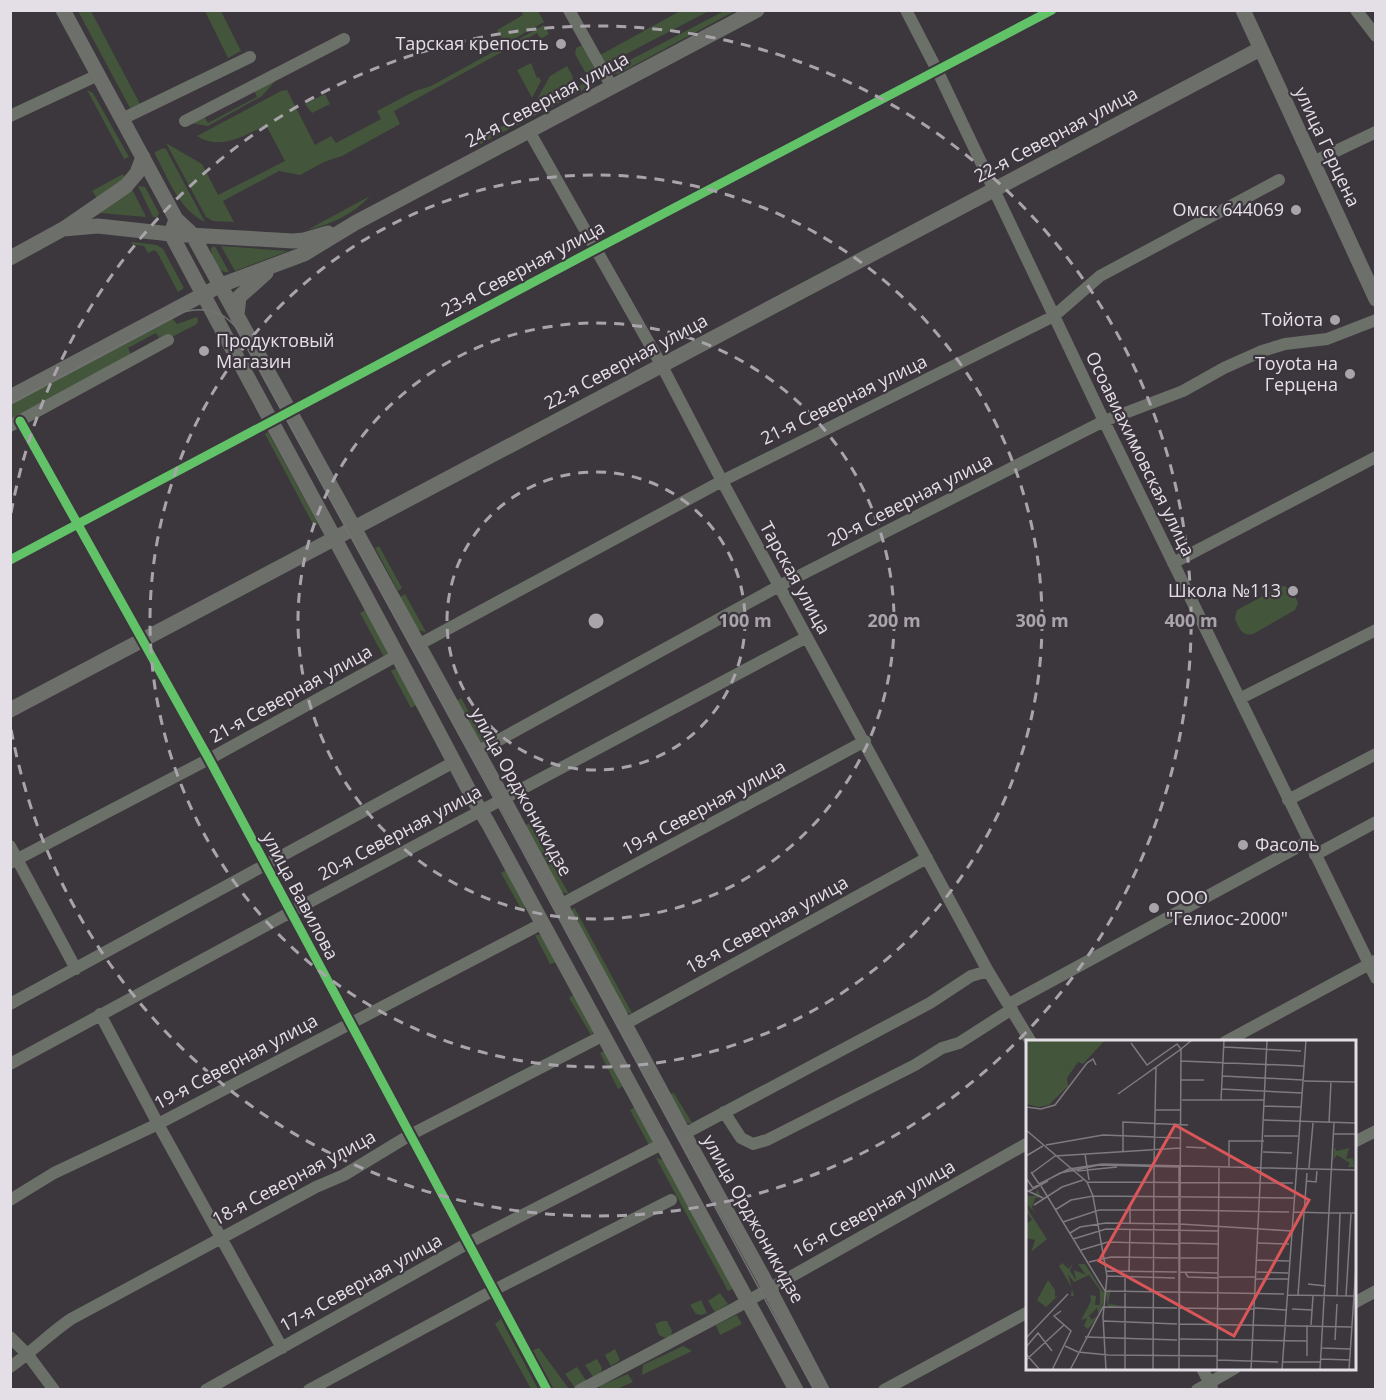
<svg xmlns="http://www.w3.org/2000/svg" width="1386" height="1400" font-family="'Open Sans',sans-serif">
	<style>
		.green { fill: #43553a }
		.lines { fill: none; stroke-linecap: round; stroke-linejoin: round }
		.minor { stroke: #6b7069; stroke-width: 12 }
		.major { stroke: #6d706a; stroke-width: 15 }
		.tram { stroke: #727373; stroke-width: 1.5 }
		.cycleway-casing { stroke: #3c353e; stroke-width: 13 }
		.cycleway { stroke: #61c268; stroke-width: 9 }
		.ring { fill: none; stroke: #a9a4aa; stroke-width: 3; stroke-dasharray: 10 8 }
		.poi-dot { fill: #a9a4aa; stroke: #3c353e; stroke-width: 2 }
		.labels { text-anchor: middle; stroke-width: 4.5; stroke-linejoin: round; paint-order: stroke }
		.poi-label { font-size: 18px; fill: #e4dfe6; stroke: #3c353e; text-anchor: end }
		.street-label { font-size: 18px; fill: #e4dfe6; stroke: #3c353e }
		.inset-road { fill: none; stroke: #7f7a80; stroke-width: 1.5 }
		.view { fill: #da5658; fill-opacity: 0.15; stroke: #da5658; stroke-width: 3 }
		.inset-edge { fill: none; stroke: #e4dfe6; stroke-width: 3 }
		.centre { fill: #a9a4aa; stroke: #3c353e; stroke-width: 3 }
		.ring-label { font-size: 18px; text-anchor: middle; font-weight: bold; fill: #a9a4aa; stroke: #3c353e; stroke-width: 4.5; stroke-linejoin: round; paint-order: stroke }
	</style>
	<rect width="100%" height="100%" fill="#3b373c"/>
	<!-- green -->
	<path class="green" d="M78,11h13l49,93 -10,4z
		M205,11h16l20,40 -13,7z
		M521,11h17l6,11 -39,22 -8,-14 26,-15z
		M680,11h29l-102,53 -3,-1 -6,-9h4z
		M724,11h11l-117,63 -8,-1 -1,-2z
		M544,25l5,9 -8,5 -4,-6 -29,16 -2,-3z
		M582,45l14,26 -5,3 -6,-2 -10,-18 1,-6z
		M500,48l2,4 -108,59 6,13 -58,32 -18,6 -24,13 -21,-4 -56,30 11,21 -21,-1 -7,-4 -40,-74 36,21 16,31 67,-34 -19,-36c-22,11 -46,26 -69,11l84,-45 6,-1 28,55 16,-9 5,7 45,-24 -4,-8 38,-20 16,-5z
		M531,63l6,15 2,-1 2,4 -9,17 -15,-28z
		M567,66l6,11 -1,7 -37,19 15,-27z
		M596,77l-1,7 -122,64 -3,-5z
		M276,80l-14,16 -54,30 -18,-3 14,-7 4,7 49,-26 -3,-7z
		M87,90l6,3 36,64 -5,2z
		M325,94l5,10 -18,9 -7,-9z
		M163,148l3,1 39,73c-26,-12 -37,-44 -50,-68v-2z
		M123,174l2,5 -28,19 -5,-7z
		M138,186l7,1 14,26 -2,4h-4z
		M132,189l14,28 -46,-4z
		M370,196c-16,18 -40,29 -63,34z
		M132,242l25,3 6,4 21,39 -6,4 -21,-40 -3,-2 -6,3 -4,-7 -13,-2z
		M214,246l2,2 13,24c-11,2 -18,-13 -18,-24z
		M221,246l67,5 -53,20z
		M170,316l7,8 20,-7 1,5 -3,3 -25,13 -2,-4 -9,4 -3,-5 -28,15 3,6 -120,66v-20z
		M268,432l50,92 -4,2 -49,-92z
		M379,546l23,42 -4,3 -23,-43z
		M1282,586c9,0 13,9 16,17l-3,7 -42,24c-11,3 -15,-7 -18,-16l2,-8z
		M405,594l21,38 -8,-2 -18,-33z
		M365,610l24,45 -5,2 -24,-44z
		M396,668l20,37 -5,3 -20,-37z
		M461,698l26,46 -5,3 -25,-46z
		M529,823l40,71 -8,-2 -36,-66z
		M506,870l20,37 -4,2 -2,-2 -19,-34z
		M574,907l58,106 -2,1 -5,-3 -53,-100z
		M535,935h6l15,27 -6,2z
		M573,995l21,36 -3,4 -22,-37z
		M604,1051l19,35 -5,3 -18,-36z
		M674,1093l18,30h-5l-17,-29z
		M635,1107l19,35 -5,3 -19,-35z
		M656,1158l7,2 70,129 -5,2z
		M720,1293l8,11 -13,8 -7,-11z
		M701,1300l6,13 -5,2 -6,-1 -6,-9z
		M737,1315l5,9 -22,11 -4,-10z
		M501,1319l37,70h-7l-36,-65z
		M662,1321h5l5,10 -1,5 -5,2 -7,-3 -4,-11z
		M683,1346l9,5 -50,24 1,-10z
		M539,1348l30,41h-18l-20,-38z
		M615,1349l5,11 -9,6 -6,-11z
		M597,1359l5,9 -1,4 -8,5 -8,-12z
		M577,1367l10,15 -12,6 -10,-14z
		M628,1374l5,8 -16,7h-16l-2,-3z"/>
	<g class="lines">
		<!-- minor -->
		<path class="minor" d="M569,10l43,77
			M906,10l32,62 166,349 272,557
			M1356,10l20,26
			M10,116l88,-41
			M122,119l128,-62
			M185,121l159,-82
			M529,131l133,235 60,115 266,490 43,71
			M1313,162l63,-30
			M20,421l189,338 338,631
			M10,426l158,-86
			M10,560l584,-310 458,-240
			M1173,563l203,-106
			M418,645l304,-164 332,-165 46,-40 179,-96
			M1241,698l135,-68
			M477,752l302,-166 325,-165 79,-30 41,-23 38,-17 23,-7 42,-5 49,-19
			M1288,800l88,-46
			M10,846l66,123
			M1315,855l61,-33
			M10,863l199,-104 189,-104
			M560,905l305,-164
			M10,1004l444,-242
			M1009,1004l300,-163
			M100,1014l58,110 124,224
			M625,1024l302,-166
			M1225,1042l150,-81
			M10,1064l292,-158 505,-269
			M724,1112l17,26 12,6 14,-4 148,-75 27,-17 17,-5 53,-34
			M684,1134l246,-131 41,-27 17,-5
			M1354,1142l22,-11
			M10,1200l44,-27 104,-49 385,-201
			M1354,1303l22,-12
			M10,1337l18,18 26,35
			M10,1367c22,-15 39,-33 61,-48l245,-132 28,-12 66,-40 194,-100
			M1202,1368l10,20
			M206,1390l264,-148 192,-98
			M309,1390l185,-100 177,-90
			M580,1390l157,-83 291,-164
			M884,1390l144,-78
			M1197,1390l38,-22"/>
		<!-- major -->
		<path class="major" d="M63,10l113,209 16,15 318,577 174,323 79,143 59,113
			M1243,10l133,289
			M176,219l-5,15c100,189 204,376 303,566l14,23 308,567
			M65,228l61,-42 11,-13 6,-16
			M10,258l53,-29 35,-3 73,8 122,7 11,-1 24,-7
			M237,314l2,-17 27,-24
			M10,397l211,-112 83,-31 51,-31 402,-213
			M10,710l1250,-661"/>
		<!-- tram -->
		<path class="tram" d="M10,404l173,-92c22,-5 38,-2 53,15l267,488 311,575"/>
		<defs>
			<path id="cycleway" d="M20,421l189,338 338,631
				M10,560l584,-310 458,-240"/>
		</defs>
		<!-- cycleway casing -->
		<use href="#cycleway" class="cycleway-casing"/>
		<!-- cycleway -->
		<use href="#cycleway" class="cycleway"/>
	</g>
	<!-- distance rings -->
	<g class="ring">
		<circle cx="596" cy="621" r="149"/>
		<circle cx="596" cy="621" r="298"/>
		<circle cx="596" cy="621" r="446"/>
		<path d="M11 513A595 595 0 1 1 11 729"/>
	</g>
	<!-- markers -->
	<g class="poi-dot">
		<circle cx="561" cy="44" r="6"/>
		<circle cx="1296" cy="210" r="6"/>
		<circle cx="1335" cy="320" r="6"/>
		<circle cx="204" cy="351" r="6"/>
		<circle cx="1350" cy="374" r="6"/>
		<circle cx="1293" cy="591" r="6"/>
		<circle cx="1243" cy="845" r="6"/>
		<circle cx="1154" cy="908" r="6"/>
	</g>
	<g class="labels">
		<!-- poi labels -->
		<g class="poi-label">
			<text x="549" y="50">Тарская крепость</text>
			<text x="1284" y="216">Омск 644069</text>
			<text x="1323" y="326">Тойота</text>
			<text x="216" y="347" text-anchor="start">Продуктовый<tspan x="216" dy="21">Магазин</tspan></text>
			<text x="1338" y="370">Toyota на<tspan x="1338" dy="21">Герцена</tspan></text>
			<text x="1281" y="597">Школа №113</text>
			<text x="1255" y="851" text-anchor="start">Фасоль</text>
			<text x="1166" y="904" text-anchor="start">ООО<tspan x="1166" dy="21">"Гелиос-2000"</tspan></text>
		</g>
		<!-- street labels -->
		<g class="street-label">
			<text transform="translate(547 100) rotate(-28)" y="6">24-я Северная улица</text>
			<text transform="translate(1056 135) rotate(-28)" y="6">22-я Северная улица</text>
			<text transform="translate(1327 147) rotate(65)" y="6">улица Герцена</text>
			<text transform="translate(523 269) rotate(-28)" y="6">23-я Северная улица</text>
			<text transform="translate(626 362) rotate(-28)" y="6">22-я Северная улица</text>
			<text transform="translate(844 400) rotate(-26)" y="6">21-я Северная улица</text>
			<text transform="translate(1140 454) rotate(64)" y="6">Осоавиахимовская улица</text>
			<text transform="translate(910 500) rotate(-27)" y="6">20-я Северная улица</text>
			<text transform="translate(795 578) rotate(61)" y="6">Тарская улица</text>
			<text transform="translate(291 694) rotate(-29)" y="6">21-я Северная улица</text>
			<text transform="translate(521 792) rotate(61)" y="6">улица Орджоникидзе</text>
			<text transform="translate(704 808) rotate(-28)" y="6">19-я Северная улица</text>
			<text transform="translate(400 833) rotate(-28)" y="6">20-я Северная улица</text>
			<text transform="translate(300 896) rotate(62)" y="6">улица Вавилова</text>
			<text transform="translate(767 925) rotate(-29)" y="6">18-я Северная улица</text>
			<text transform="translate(236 1062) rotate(-28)" y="6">19-я Северная улица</text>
			<text transform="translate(294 1178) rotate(-28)" y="6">18-я Северная улица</text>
			<text transform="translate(874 1209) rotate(-29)" y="6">16-я Северная улица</text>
			<text transform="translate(753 1219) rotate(61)" y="6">улица Орджоникидзе</text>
			<text transform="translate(361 1283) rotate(-29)" y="6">17-я Северная улица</text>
		</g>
	</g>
	<!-- overview -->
	<g transform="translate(1026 1040)">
		<rect width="330" height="330" fill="#3b373c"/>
		<path d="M0,0h79l-22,24 -5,-2 -11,16 1,8 -19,19 -10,2 -13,-3zM308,107l3,4 12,-3 -3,11 7,-1 1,9h-6l2,-4 -13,-8 -4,5zM11,149l4,8 -6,1 -3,10 5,7 -10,-11 1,6 19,29 -16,13 4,-12 -9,-2v-14l6,-4 -6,-9v-15h9zM36,223l7,6 4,-6 -3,8 6,9 -2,-10 12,5 -8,-11h7l18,28 8,-3 -3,15 16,2 -16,1 -2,-14 -7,22 -2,-7 -8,8 3,4 5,-4v2l-9,11 -4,-3 3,-8 -6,2 10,-19 -1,-6 6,1 -1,9h5v-15l-11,-15 -15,7 -6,-8 6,22h-3l1,-8 -13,-22zM22,240l7,10v7l4,-2 -13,12 -9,-7z" fill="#43553a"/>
		<path class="inset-road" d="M198,7l77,4M155,21l123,5M196,36l81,4M154,40h24M278,41l52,1M195,49l81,4M92,54l63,-45 -4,-5 -30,21 -16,-22M156,60h82M195,60l3,-60M238,66l37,1M0,67l15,2 14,-4 32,-42 6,-4 3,6M129,70h25M238,80l92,3M303,83l2,-42M0,90l61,52 6,14 201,2M307,94h23M238,96h34M20,105l57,-10 77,3M160,107l20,1M97,111v-29l65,3M237,112l29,1M59,114l4,26M0,116l17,-10M29,116l125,-8M128,124l2,-97M203,127v-26h35M283,128l4,-45M43,129l33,-5 254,6M51,131l40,-4M5,132l8,12 30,-15M6,133l23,-17M0,138l7,10 27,-15 39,-8 80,2v203M281,141l9,1 1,-11M61,142l206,1M15,146l64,105M0,150l17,8M3,151l19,-10M8,165l28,-18 21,-7M29,170l16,-10 22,-4 14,80 -4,41 3,53M154,170l109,2M267,172l36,1M303,173h27M37,182l36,-12h79M104,183v-19M154,184l112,7M44,193l10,-6 26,-4 72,1M47,199l33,-10 113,2M154,203l39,1M232,203l31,1M55,210l27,-8 70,2M154,218h38M231,220l32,1M63,222l22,-5 67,1M81,231l70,1M103,231l1,-42M154,232l38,1M159,232l3,5 30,1M231,232l31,1M81,236l68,2M193,237h37M230,239h32M282,244l18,2M79,251l179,3M261,255l67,1M272,255l9,-122M311,256l3,-83M320,256l5,-82M154,268l75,1M229,268l31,2M266,269l20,1M78,281l73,3M154,284l172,3M285,285l2,-29M59,297l92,3M0,298l42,-44M154,299l127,2M309,300l2,-36M39,306l13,6 30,3 109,1M0,307l12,-14 14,18M296,308l28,1M0,314l14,16M281,316v-31M295,319l29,1M0,320l38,-35M191,320l61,2M256,322h39M26,330l19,-39 -17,-15 7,-5M44,330l33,-63 74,1M99,330v-93M127,330l1,-203M153,330l2,-321 11,-9M191,330l2,-202M225,330l16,-330M256,330l24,-330M294,330l14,-247M323,330l7,-104"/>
		<path class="view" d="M149,85l134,75 -75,136 -135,-75z"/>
		<rect width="330" height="330" class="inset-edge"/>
	</g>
	<circle cx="596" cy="621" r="9" class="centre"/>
	<g class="ring-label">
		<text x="745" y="627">100 m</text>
		<text x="894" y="627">200 m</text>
		<text x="1042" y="627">300 m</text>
		<text x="1191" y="627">400 m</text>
	</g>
	<!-- border -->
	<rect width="1386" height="1400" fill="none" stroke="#e4dfe6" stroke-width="24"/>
</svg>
